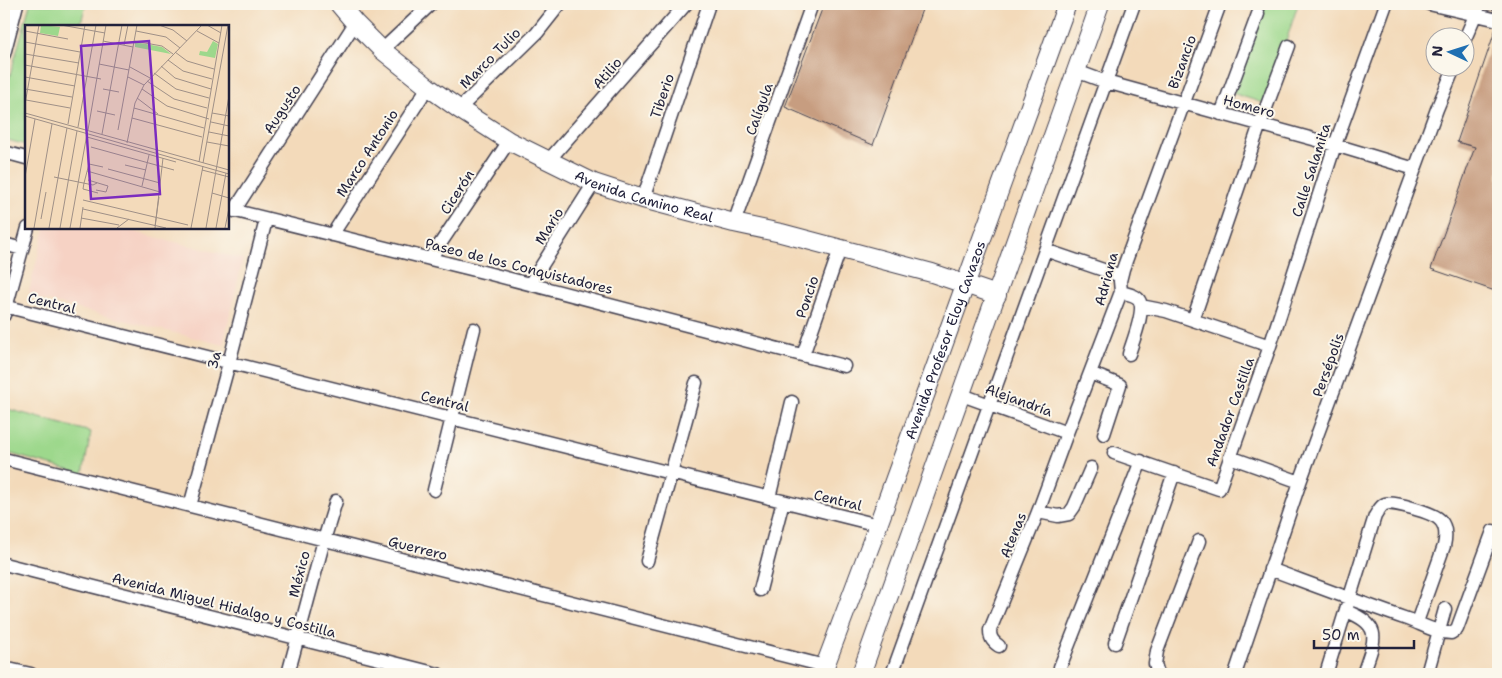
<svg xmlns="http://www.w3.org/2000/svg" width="1502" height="678" font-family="'Shantell Sans',sans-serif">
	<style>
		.built { fill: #f6d2c4 }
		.green { fill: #9dd88c; stroke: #607d64 }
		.building { fill: #c79d80 }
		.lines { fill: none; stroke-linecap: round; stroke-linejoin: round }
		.street-casing { stroke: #413e4e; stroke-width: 15 }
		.secondary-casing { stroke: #413e4e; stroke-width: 20 }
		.street { stroke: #fff; stroke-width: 12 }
		.secondary { stroke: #fff; stroke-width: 18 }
		.labels { text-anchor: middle; stroke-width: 4; stroke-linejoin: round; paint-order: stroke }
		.street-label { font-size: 14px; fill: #22223b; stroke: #fbf7ec }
		.inset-road { fill: none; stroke: #9f9087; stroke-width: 1 }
		.view { fill: #7b2cbf; fill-opacity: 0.15; stroke: #7b2cbf; stroke-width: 2.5 }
		.inset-edge { fill: none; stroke: #22223b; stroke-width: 2.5 }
	</style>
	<rect width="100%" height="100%" fill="#fbf7ec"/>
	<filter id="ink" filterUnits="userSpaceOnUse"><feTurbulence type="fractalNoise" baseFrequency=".02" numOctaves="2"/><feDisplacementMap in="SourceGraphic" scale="10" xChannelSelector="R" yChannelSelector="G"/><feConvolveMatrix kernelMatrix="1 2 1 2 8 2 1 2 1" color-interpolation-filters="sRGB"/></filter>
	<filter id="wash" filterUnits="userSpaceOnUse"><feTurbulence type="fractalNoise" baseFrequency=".0096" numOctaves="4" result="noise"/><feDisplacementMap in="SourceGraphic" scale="20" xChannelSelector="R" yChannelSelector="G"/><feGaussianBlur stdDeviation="1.12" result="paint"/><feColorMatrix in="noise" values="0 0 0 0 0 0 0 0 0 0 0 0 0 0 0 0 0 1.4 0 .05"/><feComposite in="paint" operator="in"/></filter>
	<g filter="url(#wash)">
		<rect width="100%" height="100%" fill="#f3daba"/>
		<!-- built -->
		<path class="built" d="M45,228h74l124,31 -20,86 -192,-48 -2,-6z"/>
		<!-- green -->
		<path class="green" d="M30,4h56l-6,22h-54v119l-22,-6v-42z
			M1261,4h37l-32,100 -34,-11z
			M4,408l87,24 -8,42 -79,-22z"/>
		<g id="blocks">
			<!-- building -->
			<path class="building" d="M824,4h100l-51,141 -88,-38z
				M1496,28h2v264l-67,-23 44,-122 -18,-5z"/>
		</g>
	</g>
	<g filter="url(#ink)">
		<use href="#blocks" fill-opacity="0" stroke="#413e4e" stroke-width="1"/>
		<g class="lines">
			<defs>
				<path id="street" d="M1429,4l69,16
					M1497,4h1
					M1464,41l16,-37
					M382,50l49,-46
					M4,54l13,-50
					M1076,71l30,11 229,63 80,24
					M459,109l78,-76 23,-29
					M1221,114l37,-100
					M4,152l22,6
					M548,161l138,-157
					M643,199l66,-195
					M228,209l259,64 357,93
					M234,211l121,-188
					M734,223l78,-219
					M332,235l96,-148
					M4,244l18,5
					M1045,250l76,26
					M430,259l79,-118
					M530,284l64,-101
					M1121,292c6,2 15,3 18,8 7,10 -7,43 -10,54
					M4,306l874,219
					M1141,306l25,5 104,35
					M4,315l24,-87
					M1193,320l67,-196 29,-78
					M803,355l37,-106
					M1090,373l30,12 -16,49
					M962,395l105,38
					M1114,453l105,36 51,-143 65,-201 51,-141
					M1230,457l70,25
					M4,459l821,207
					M434,490l40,-161
					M769,498l23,-96
					M190,506l39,-143 37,-143
					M1038,512l20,4 11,-2 5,-7 17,-39
					M647,561l49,-178
					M4,564l434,110
					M1270,569c46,17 91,34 137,50 15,5 28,14 44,14l6,-4 36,-98
					M760,590l23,-89
					M1346,611c39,15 28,30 17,63
					M1115,643l59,-170
					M999,646c-7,-5 -9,-8 -9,-16l48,-118 29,-79 54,-141 -1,-11 3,-12 97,-265
					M1060,667l81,-206
					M4,668l27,6
					M288,674l36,-134 12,-39
					M892,674l242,-670
					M1158,674l-3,-10 2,-13 42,-110
					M1235,674l65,-192 137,-373 17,-41
					M1326,674l49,-158c3,-4 5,-10 10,-12 8,-3 49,9 55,16 7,7 6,17 4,26l-27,76
					M1427,674l18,-65"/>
				<g id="secondary">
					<path id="s1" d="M339,4l16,19 27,27 46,37 31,22 50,32 85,42 49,16 91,24 47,10 151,40 65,22"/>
					<path id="s2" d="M822,674l56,-149 189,-521"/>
					<path d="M861,674l239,-670"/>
				</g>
			</defs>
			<!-- street casing -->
			<use href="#street" class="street-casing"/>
			<!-- secondary casing -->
			<use href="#secondary" class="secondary-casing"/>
			<!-- street -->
			<use href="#street" class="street"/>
			<!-- secondary -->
			<use href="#secondary" class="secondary"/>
		</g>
	</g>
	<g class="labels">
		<!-- street labels -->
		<g class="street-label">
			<text transform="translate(490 58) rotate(-45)" y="5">Marco Tulio</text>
			<text transform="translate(1182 62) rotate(-70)" y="5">Bizancio</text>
			<text transform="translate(607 73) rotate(-49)" y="5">Atilio</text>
			<text transform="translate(662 96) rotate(-71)" y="5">Tiberio</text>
			<text transform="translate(1249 106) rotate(15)" y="5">Homero</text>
			<text transform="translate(282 109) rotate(-57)" y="5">Augusto</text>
			<text transform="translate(759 109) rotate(-70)" y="5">Calígula</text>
			<text transform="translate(367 153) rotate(-57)" y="5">Marco Antonio</text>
			<text transform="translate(1311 170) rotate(-72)" y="5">Calle Salamita</text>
			<text transform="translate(457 192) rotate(-57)" y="5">Cicerón</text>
			<text dy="5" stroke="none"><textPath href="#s1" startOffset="366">Avenida Camino Real</textPath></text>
			<text transform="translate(549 226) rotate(-58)" y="5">Mario</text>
			<text transform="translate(519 266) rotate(14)" y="5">Paseo de los Conquistadores</text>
			<text transform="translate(1106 279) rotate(-75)" y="5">Adriana</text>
			<text transform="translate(807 297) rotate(-71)" y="5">Poncio</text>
			<text transform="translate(52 303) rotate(14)" y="5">Central</text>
			<text dy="5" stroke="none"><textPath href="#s2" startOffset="356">Avenida Profesor Eloy Cavazos</textPath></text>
			<text transform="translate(214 360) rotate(-75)" y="5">3a</text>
			<text transform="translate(1328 365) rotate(-70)" y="5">Persépolis</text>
			<text transform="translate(1019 400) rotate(20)" y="5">Alejandría</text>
			<text transform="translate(445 401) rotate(14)" y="5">Central</text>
			<text transform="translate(1230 412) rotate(-70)" y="5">Andador Castilla</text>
			<text transform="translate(838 500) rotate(14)" y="5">Central</text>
			<text transform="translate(1013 535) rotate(-68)" y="5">Atenas</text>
			<text transform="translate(418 548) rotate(14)" y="5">Guerrero</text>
			<text transform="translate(299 574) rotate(-75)" y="5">México</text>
			<text transform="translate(224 605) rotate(14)" y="5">Avenida Miguel Hidalgo y Costilla</text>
		</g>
	</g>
	<!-- overview -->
	<g transform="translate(25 25)">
		<rect width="204" height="204" fill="#f3daba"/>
		<path d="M16,0l19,2 -2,9 -18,-3zM188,16l5,3 -3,14 -16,-3 1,-4 7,1zM110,17l27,5 9,7 -36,-7z" fill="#9dd88c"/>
		<path class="inset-road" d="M36,0l44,8M134,0l14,5 14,11M182,0l14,8M0,6l43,8M111,6l30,6 14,11M172,6l22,12M78,16l30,6M109,16l28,5 11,8M0,17l55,10M99,20l4,-20M150,27l12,9 27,8M0,29l54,9M143,35l15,11 29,8M74,39l30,6M0,40l76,14M136,41l14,12 36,11M105,42l20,11M129,48l22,16 33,9M0,52l50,9M103,52l16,8M122,56l27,18 33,9M0,64l47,8M78,64l16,3M117,64l25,17 42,13M112,73l21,16M1,75l44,8M0,79l14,-79M109,83l70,20M72,86l18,4M0,88l204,57M187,88l17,3M0,91l204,58M107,93l70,19M186,97l18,4M43,99l17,-99M53,102l18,-102M63,105l18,-105M93,105l19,-105M184,107l20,4M77,109l20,-109M62,112l89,25M182,117l22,4M102,118l8,-40 9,-18 58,-60M66,122l83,23M174,137l23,-137M178,138l25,-138M100,140l21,5M83,144l52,14M177,145l27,7M62,146l73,21M0,152l10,-58M29,152l39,8 4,-2M63,155l20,6 -2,6 -10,-2M117,161l7,-31M73,168l-15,-4 1,-6 5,-19 14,3M187,168l17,5M58,175l105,25M58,184l83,19M56,193l38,7M16,194l5,-27M130,201l4,-29M9,203l18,-104M24,203l18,-100M35,203l17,-97M45,203l17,-94M55,203l3,-21M92,203l12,-9M130,203l8,-70M166,203l12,-62M181,203l23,-132M191,203l10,-55M200,203l4,-20"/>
		<path class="view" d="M124,16l11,153 -69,5 -10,-153z"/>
		<rect width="204" height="204" class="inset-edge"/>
	</g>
	<!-- margin -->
	<rect width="1502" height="678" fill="none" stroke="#fbf7ec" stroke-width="20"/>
	<!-- north arrow -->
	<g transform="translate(1450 52) rotate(274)"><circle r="24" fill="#fbf7ec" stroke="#a4a2a5"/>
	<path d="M0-4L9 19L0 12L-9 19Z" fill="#1f6fb2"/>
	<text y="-8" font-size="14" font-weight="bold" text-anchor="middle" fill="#22223b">N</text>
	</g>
	<!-- scale -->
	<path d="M1314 640v8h100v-8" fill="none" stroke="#22223b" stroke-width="2.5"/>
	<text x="1322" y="640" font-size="15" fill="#22223b" stroke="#fbf7ec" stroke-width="4" paint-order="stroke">50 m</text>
</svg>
